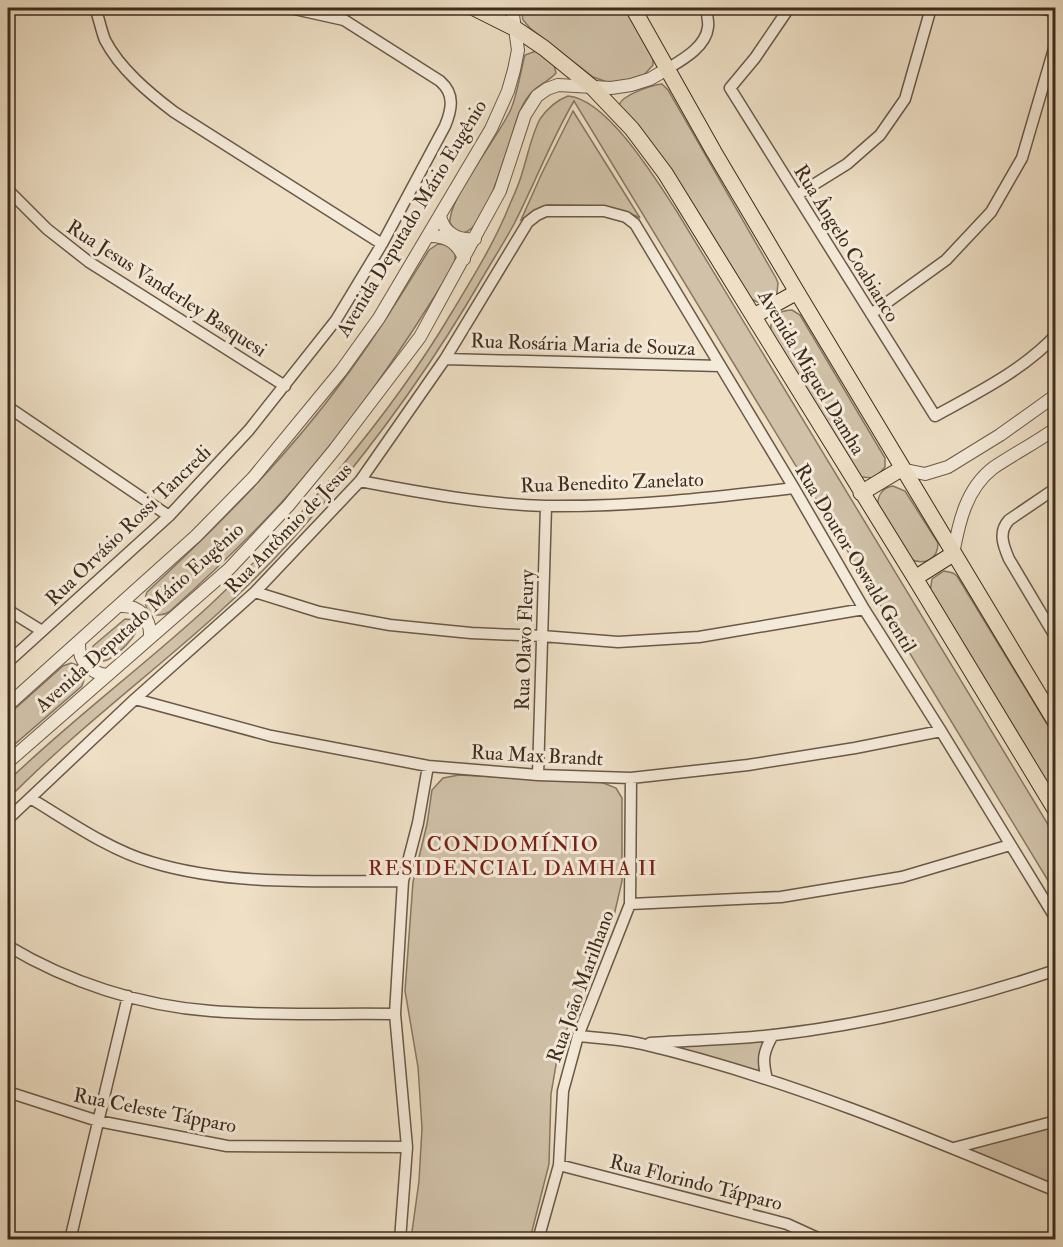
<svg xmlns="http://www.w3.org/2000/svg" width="1063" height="1247" font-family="'IM FELL Double Pica',serif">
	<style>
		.green { fill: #d0c1a8; stroke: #877662; stroke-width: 1.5 }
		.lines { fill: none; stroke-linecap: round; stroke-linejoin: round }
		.minor-casing { stroke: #6a5947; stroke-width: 13 }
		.tertiary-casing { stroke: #6a5947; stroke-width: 14 }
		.primary-casing { stroke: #3e2c1d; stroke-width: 17 }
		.minor { stroke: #f4ead9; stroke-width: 10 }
		.tertiary { stroke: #f4ead9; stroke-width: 12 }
		.primary { stroke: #eedfc5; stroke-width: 15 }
		.labels { text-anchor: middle; stroke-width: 6; stroke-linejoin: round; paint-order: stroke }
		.street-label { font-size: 20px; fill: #3e2c1d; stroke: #f4ead9 }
		.neighbourhood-label { font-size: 21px; letter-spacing: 1.5px; fill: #7a1f14; stroke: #f4ead9 }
	</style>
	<rect width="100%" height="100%" fill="#eedfc5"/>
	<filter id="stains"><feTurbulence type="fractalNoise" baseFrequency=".00333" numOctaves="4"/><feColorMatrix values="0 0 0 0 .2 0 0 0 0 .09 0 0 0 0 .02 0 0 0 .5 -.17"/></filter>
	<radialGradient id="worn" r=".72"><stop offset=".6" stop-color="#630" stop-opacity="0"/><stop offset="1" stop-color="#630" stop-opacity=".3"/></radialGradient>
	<!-- green -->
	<path class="green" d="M521,8h105l27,50v7l-10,11 -26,7 -10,-1 -14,-5 -63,-49 -7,-8z
		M536,51l18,14 2,8c-6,7 -15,11 -22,17 -6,5 -12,16 -15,23 -6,14 -41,158 -69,110 -2,-25 49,-86 61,-114 7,-17 9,-36 14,-54z
		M662,84l6,6 108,188 2,5 -1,10c-7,10 -16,12 -26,6l-132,-194c3,-10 33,-20 43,-21z
		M568,96c39,3 87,82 108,114l379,626v56l-481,-791c-23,39 -39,82 -60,123 -9,17 -20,34 -30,51 -55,96 -122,187 -196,269 -85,94 -192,165 -280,255v-18c64,-62 136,-115 202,-176 90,-84 179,-187 242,-293 21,-35 43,-70 58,-108 5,-11 10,-22 13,-34 5,-16 9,-36 17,-51 7,-10 17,-19 28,-23z
		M573,111l67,107c-26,-15 -56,-12 -85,-13h-8l-26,15 21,-47z
		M438,244l10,1 7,7v11c-51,85 -107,167 -174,240 -36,39 -73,74 -112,109 -15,9 -29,-3 -22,-20 72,-67 142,-137 200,-217 30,-40 56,-83 82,-125z
		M792,310l8,5 85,143v9l-10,11 -15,-1 -89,-144c-2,-14 7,-23 21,-23z
		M893,486l12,5 33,52c0,16 -13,23 -28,16l-32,-52c-1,-11 4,-19 15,-21z
		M944,571l9,2 4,3 98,161v62l-125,-207 2,-13z
		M125,619c32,0 -7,37 -18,41 -4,2 -5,1 -9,0l-5,-6v-8z
		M71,663c13,3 16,11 11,23l-74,64v-35l55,-49z
		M459,775l142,7 15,6 6,10v83l-9,39 -10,27 -32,70 -14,42 -6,35 -2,70 -19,75h-119l8,-58 3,-53 -4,-61 -13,-76 8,-109 14,-58 5,-34 11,-12z
		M765,1040l-4,9 -2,22 -89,-24z
		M1055,1125v60l-87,-36z"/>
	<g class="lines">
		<defs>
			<path id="minor" d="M95,8c4,10 6,22 10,32 15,29 44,53 69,72l208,132
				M789,8l-34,50 -25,30 205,328c42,-23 87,-45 121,-81
				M1040,8l16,4
				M667,69c15,-9 39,-22 41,-42 1,-6 -2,-13 -1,-19
				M8,190l39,39 42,33 196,124
				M797,195l50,-31 33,-29 25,-36 26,-91
				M871,314l75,-54 45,-48 31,-54 34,-116
				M445,359l275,7
				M8,407l161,109
				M360,481c62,12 123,23 186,25 84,1 165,-8 248,-18
				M1056,488l-47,32c-11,12 -6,25 0,39l47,79
				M255,592l64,20 71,13 81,8 71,3 76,6 81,-5 165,-28
				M8,610l34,21
				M8,662l161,-146 80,-86 87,-110 46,-76 63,-118c7,-17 10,-32 -5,-45l-96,-61 -54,-12
				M135,699l136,37 157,30 110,9 93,3 117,-13 107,-17 86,-17
				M538,775l8,-269
				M30,798c37,22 79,52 121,64 78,24 171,19 252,19
				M8,819l127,-120 120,-107 105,-111 85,-122 83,-137 9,-7 9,-4h58l22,6 9,7 159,264 70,121 77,122 115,188
				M630,904l151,-7 121,-20 108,-32
				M8,946c60,36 133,60 203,65 61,5 123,2 184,3
				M578,1036c21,2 43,3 64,8 141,33 280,91 414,147
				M650,1043c41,-3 83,-3 124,-8 96,-11 190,-34 282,-65
				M767,1079c-5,-19 -4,-27 6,-44
				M8,1092l90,29 129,25 180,1
				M954,1148l102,-27
				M559,1165l228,59 35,16
				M8,1237l8,3
				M70,1240l58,-244
				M400,1240l7,-93 -12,-133 8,-133 15,-58 10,-57
				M538,1240l21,-75 4,-74 15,-55 52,-132 1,-126"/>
			<path id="tertiary" d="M440,216c4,17 18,25 35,23
				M428,236c17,-1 30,6 36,23
				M901,469l24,5 23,-7 52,-32 56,-40
				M953,554c6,-32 13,-65 40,-86 20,-14 43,-25 63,-40
				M120,606c19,-1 31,12 30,31
				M79,642c-1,18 10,31 28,33
				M8,705l188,-169 57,-58 88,-107 38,-53 112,-189 17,-38 6,-21 4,-20 -6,-42
				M8,762l221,-193 59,-63 47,-57 85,-112 80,-146 25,-76 12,-19 10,-7 11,-4 53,3 20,-3 19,-6 17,-10"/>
			<path id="primary" d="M474,8l42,21 28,19 48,39 40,42 33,44 250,405 141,233
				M633,8l81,144 83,140 259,431
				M754,316l43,-24
				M861,493l40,-24
				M915,578l38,-24"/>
		</defs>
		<!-- minor casing -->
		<use href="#minor" class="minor-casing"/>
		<!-- tertiary casing -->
		<use href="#tertiary" class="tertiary-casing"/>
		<!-- primary casing -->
		<use href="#primary" class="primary-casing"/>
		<!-- minor -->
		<use href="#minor" class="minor"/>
		<!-- tertiary -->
		<use href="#tertiary" class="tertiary"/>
		<!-- primary -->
		<use href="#primary" class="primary"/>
	</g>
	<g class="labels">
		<!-- street labels -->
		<g class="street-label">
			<text transform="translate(411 218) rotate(-59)" y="7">Avenida Deputado Mário Eugênio</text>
			<text transform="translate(847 243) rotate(58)" y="7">Rua Ângelo Coabianco</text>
			<text transform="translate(167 288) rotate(33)" y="7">Rua Jesus Vanderley Basquesi</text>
			<text transform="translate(583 344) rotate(2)" y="7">Rua Rosária Maria de Souza</text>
			<text transform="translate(812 372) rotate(59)" y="7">Avenida Miguel Damha</text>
			<text transform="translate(612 482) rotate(-2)" y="7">Rua Benedito Zanelato</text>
			<text transform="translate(128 525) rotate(-44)" y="7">Rua Orvásio Rossi Tancredi</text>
			<text transform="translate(288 528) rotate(-46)" y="7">Rua Antômio de Jesus</text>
			<text transform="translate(856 558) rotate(59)" y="7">Rua Doutor Oswald Gentil</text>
			<text transform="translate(139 617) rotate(-42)" y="7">Avenida Deputado Mário Eugênio</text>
			<text transform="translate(524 640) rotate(-88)" y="7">Rua Olavo Fleury</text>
			<text transform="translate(537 755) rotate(3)" y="7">Rua Max Brandt</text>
			<text transform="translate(580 986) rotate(-70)" y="7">Rua João Marilhano</text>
			<text transform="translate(155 1110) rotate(11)" y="7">Rua Celeste Tápparo</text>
			<text transform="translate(696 1182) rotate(14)" y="7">Rua Florindo Tápparo</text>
		</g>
		<!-- neighbourhood labels -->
		<g class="neighbourhood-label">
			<text x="513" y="851">CONDOMÍNIO<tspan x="513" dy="24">RESIDENCIAL DAMHA II</tspan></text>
		</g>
	</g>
	<!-- margin -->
	<rect width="1063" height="1247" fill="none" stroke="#eedfc5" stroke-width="30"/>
	<rect x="9" y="9" width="1045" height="1229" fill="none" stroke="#3e2c1d" stroke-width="3"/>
	<rect x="15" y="15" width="1033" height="1217" fill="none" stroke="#3e2c1d" stroke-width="1.5"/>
	<rect width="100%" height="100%" filter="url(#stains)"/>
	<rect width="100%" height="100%" fill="url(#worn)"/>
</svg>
